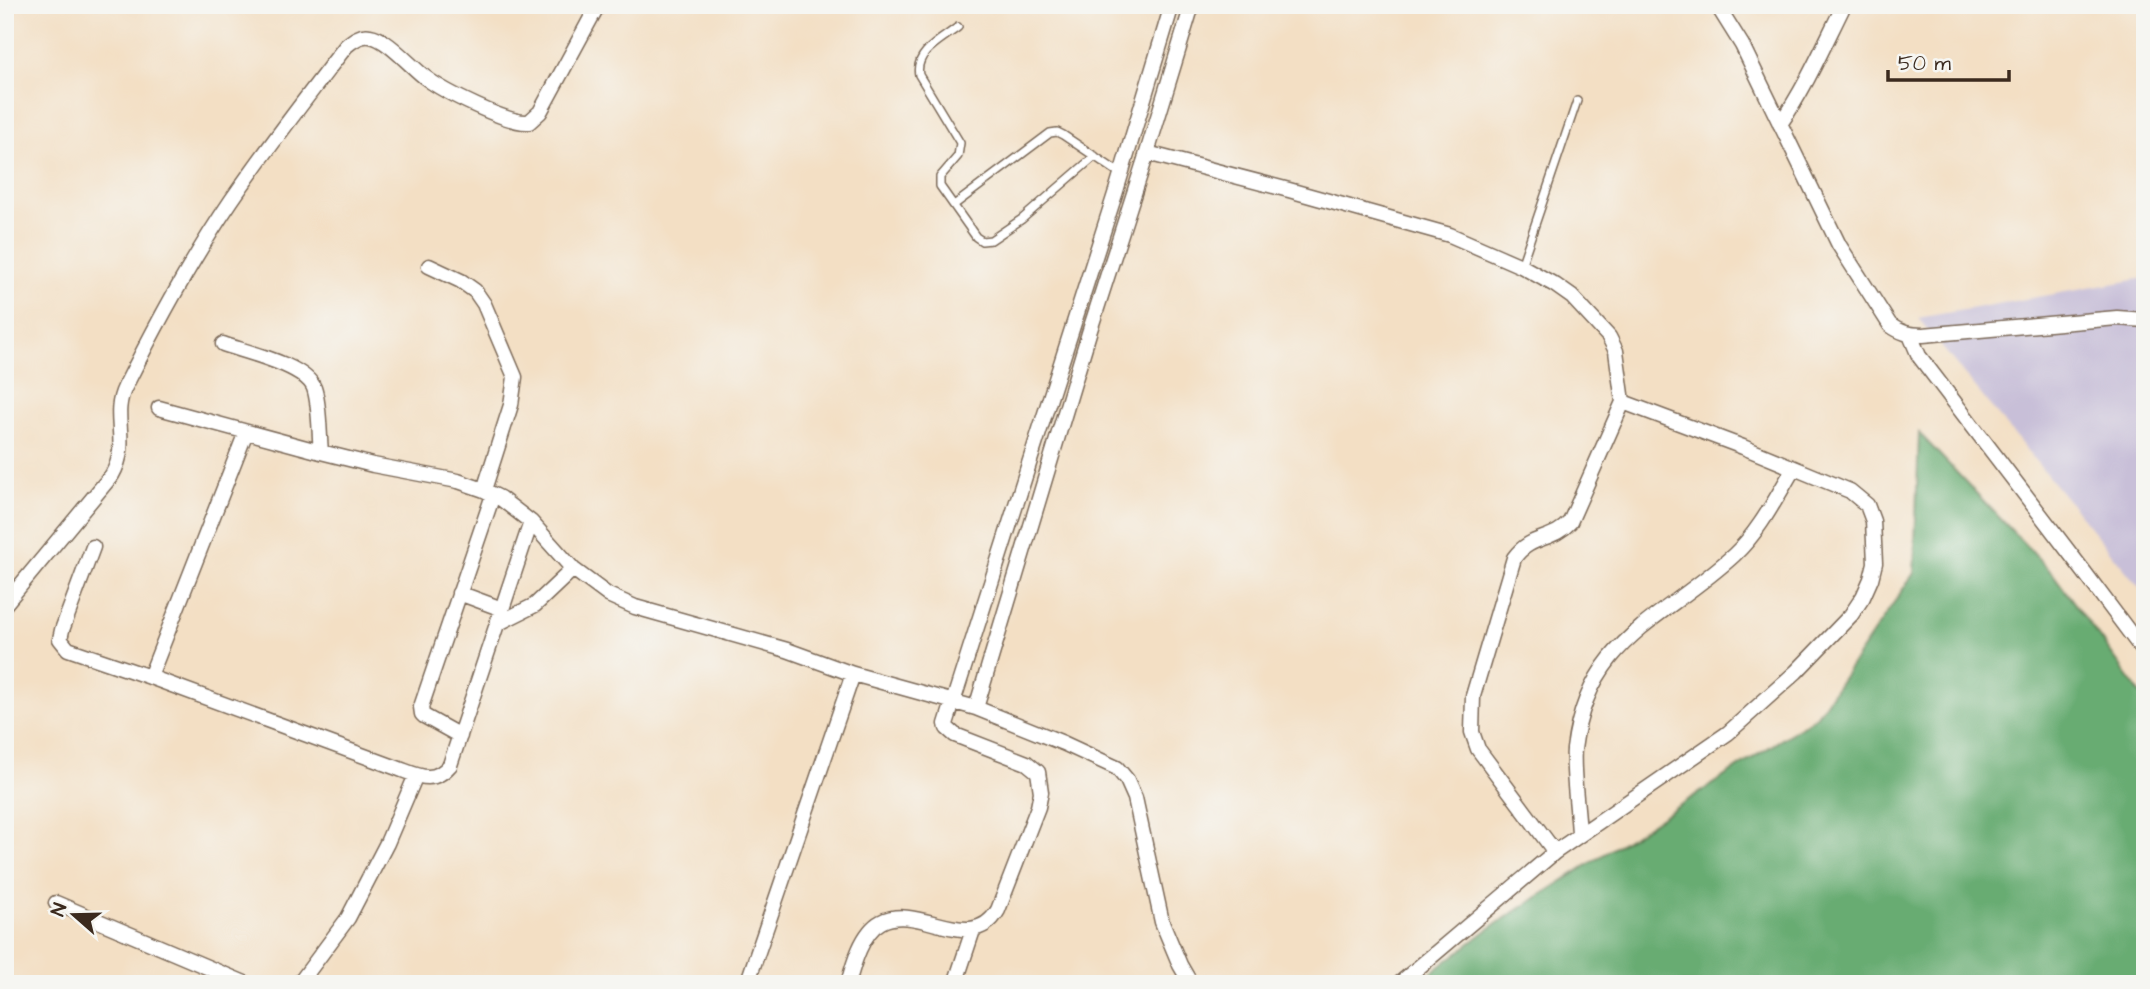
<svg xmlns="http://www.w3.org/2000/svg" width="2150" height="989" font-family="'Architects Daughter',sans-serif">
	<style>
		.industrial { fill: #c8bfd8 }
		.forest { fill: #68ac72; stroke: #526b48; stroke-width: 2 }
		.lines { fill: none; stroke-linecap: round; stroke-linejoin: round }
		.service-casing { stroke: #7b6958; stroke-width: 10 }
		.minor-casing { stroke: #7b6958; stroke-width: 17 }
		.service { stroke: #fff; stroke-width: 7 }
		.minor { stroke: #fff; stroke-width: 14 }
	</style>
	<rect width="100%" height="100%" fill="#f6f6f2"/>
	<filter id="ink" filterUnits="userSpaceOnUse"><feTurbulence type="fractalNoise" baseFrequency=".0143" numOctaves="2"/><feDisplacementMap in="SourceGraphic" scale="14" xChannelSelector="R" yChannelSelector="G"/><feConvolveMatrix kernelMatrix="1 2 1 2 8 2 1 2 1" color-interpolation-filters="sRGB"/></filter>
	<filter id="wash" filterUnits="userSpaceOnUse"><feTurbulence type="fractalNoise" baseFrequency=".00686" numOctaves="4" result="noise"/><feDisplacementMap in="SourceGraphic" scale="28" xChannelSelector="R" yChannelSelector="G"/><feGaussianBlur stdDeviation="1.57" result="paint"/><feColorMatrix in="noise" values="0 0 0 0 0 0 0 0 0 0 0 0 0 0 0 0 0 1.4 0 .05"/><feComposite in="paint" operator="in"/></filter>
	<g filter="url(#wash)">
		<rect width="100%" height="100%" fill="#f3dfc4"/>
		<!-- industrial -->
		<path class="industrial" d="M2145,278v316l-227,-276z"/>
		<!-- forest -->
		<path class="forest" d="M1919,433l134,141 92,126v284h-728l70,-54 329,-213 98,-144z"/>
	</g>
	<g filter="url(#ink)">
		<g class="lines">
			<defs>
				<path id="service" d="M958,27c-15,12 -44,25 -39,48l41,68 -2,13 -18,21v9l36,51 6,4 9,-1 31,-21 73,-63
					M954,205l96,-72 7,-1 6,3 58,39
					M1521,266l56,-165"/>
				<path id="minor" d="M1717,5l25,40 97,200 51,80c11,8 19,10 33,10l194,-17 28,2
					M1780,124c26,-37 44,-79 64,-119
					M1147,153l142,37 161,45 71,31 34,19 17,12 37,40 7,14 7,51 -53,120c-18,20 -39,12 -56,36l-41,138 -1,36 6,17 77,103
					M429,266l32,15 14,10 9,13 31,73 -4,28 -27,85
					M1910,335l9,21 166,217 60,80
					M223,344c22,8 82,21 91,44 6,17 5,45 7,64
					M159,408l162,44 52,13 85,16 26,9 16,8 31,24 42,47 35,26 27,12 152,43 66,24 123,34 87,35 54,25 10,12 8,18 27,124 18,43 11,19
					M93,547l-31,83 -2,9 8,10 82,28 247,91c22,8 36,17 53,-3l81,-243
					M459,593l43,16
					M5,604l107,-129c19,-33 -2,-58 13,-88 32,-64 66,-127 106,-186 36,-53 76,-104 115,-155 7,-6 15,-12 24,-10 17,2 41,31 56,42 17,13 82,46 103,44l11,-10 58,-107
					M497,624l38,-19 38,-36
					M150,677l96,-245
					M976,708l113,-375 58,-180 45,-148
					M460,736l-36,-20 -2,-2 -1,-7 72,-212
					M1579,834c-1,-24 -7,-62 -5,-85 14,-111 88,-128 160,-194 25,-23 42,-57 60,-87
					M56,903l191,81
					M299,984l49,-66 39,-75 29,-68
					M747,984l106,-310
					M848,984c5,-19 14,-52 33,-62 37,-20 91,34 117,-12l40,-103 3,-15 -3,-20 -11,-9 -72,-28 -8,-7 -1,-4 170,-533 56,-186
					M955,984l18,-54
					M1399,984l156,-132 173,-119 68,-61 55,-57 12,-18 8,-18 4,-16 -2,-42 -6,-16 -17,-14 -107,-44 -120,-45"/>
			</defs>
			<!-- service casing -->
			<use href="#service" class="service-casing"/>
			<!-- minor casing -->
			<use href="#minor" class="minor-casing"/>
			<!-- service -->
			<use href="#service" class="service"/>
			<!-- minor -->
			<use href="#minor" class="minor"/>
		</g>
	</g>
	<!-- margin -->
	<rect width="2150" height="989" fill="none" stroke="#f6f6f2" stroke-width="28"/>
	<!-- north arrow -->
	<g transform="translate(74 915) rotate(290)" stroke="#f6f6f2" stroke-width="5" paint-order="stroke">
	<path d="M0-5L12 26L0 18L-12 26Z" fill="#3b2a1e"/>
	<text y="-10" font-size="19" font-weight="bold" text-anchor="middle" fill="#3b2a1e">N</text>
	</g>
	<!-- scale -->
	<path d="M1888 70v10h121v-10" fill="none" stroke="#3b2a1e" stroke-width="3.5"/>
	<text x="1898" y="70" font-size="21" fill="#3b2a1e" stroke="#f6f6f2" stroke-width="5" paint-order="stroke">50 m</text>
</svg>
